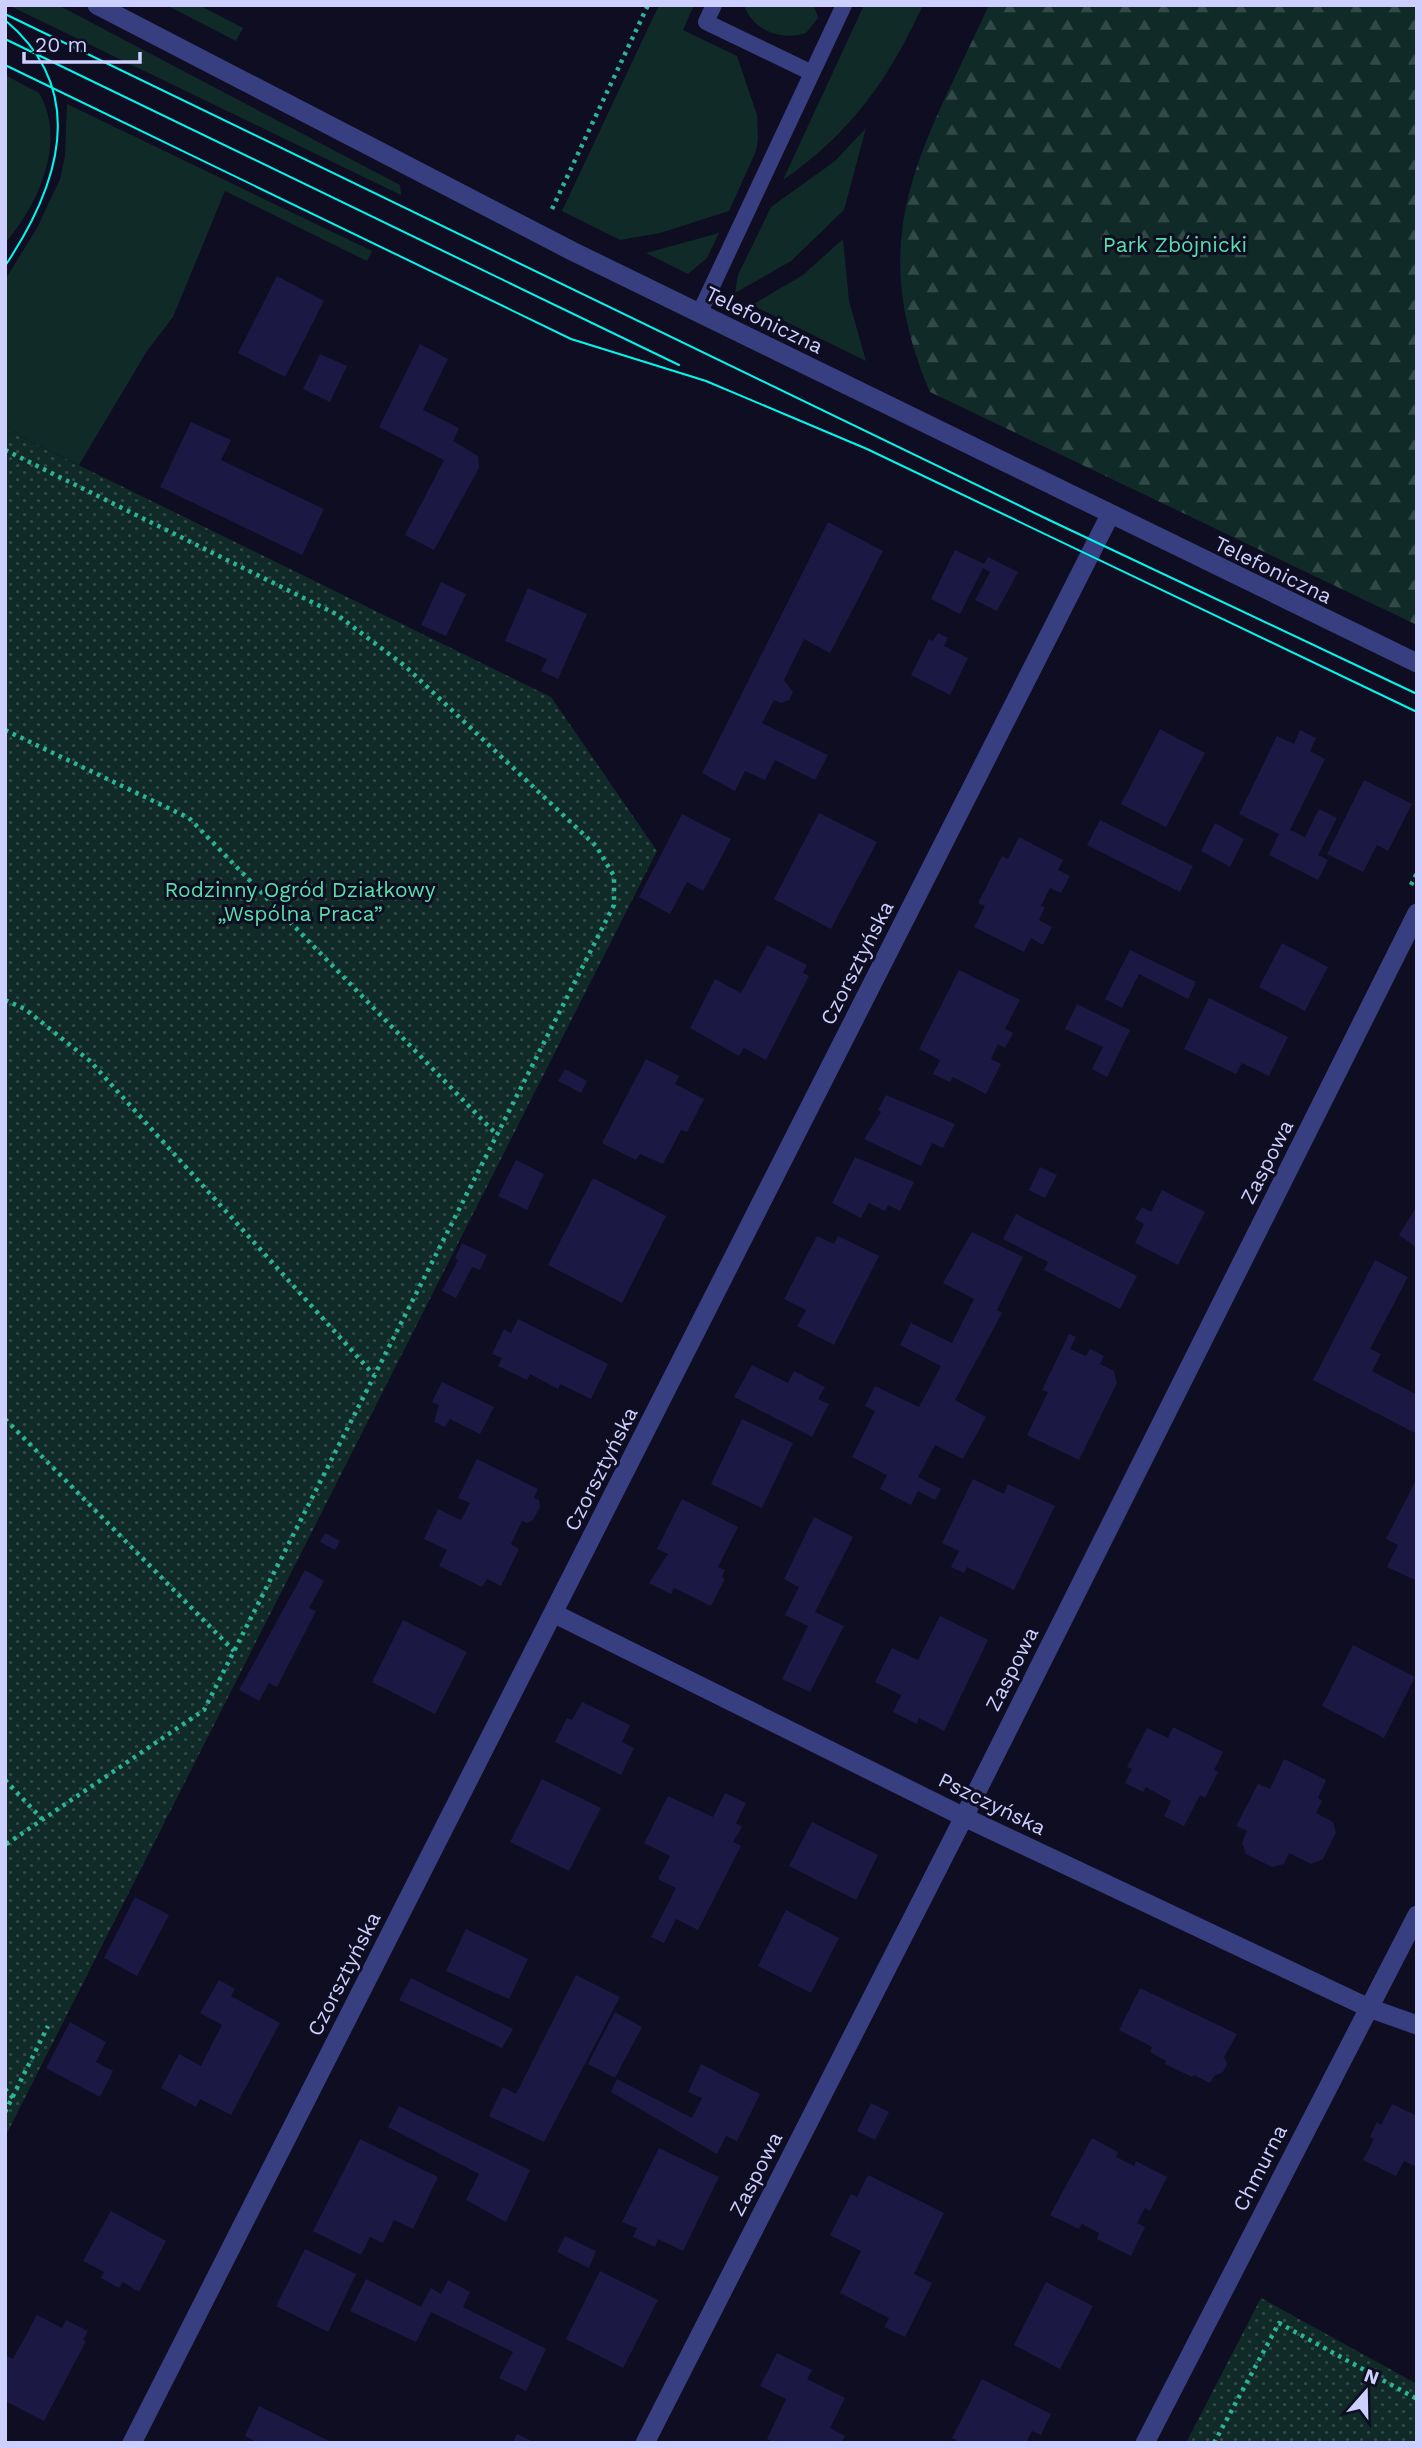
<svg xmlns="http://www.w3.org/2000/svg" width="1422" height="2448" font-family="'Work Sans',sans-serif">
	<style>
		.grass { fill: #102b27 }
		.forest { fill: url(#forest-firs) }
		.garden { fill: url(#garden-dots) }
		.building { fill: #1b1943 }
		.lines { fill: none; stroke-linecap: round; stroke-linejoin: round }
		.path { stroke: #2cb499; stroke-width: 4.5; stroke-dasharray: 3.5 5; stroke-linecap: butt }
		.service { stroke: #373f81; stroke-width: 16 }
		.minor { stroke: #373f81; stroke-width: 19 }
		.tertiary { stroke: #373f81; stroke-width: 19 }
		.tram { stroke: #00f8ee; stroke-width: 2 }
		.labels { text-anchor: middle; stroke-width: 6; stroke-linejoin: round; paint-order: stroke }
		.park-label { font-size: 21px; fill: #58e0ab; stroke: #0e0d21 }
		.street-label { font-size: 21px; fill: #cdcfff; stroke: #0e0d21 }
	</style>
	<defs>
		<pattern id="forest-firs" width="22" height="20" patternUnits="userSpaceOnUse" patternTransform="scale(1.75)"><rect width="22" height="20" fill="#102b27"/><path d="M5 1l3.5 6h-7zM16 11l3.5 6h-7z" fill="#324947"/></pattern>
		<pattern id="garden-dots" width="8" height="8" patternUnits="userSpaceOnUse" patternTransform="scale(1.75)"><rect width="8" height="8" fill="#102b27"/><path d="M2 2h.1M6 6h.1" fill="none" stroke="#324947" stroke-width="1.8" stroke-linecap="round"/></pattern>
	</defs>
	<rect width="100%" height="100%" fill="#0e0d21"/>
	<!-- grass -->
	<path class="grass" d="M8,5h50l342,180 1,10z
		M166,5h33l44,23 -7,13z
		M659,5h35l-11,25 54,26 20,59 1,24 -2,12 -27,60 -69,22 -40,7 -58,-29z
		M744,5h70l4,13 -12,15c-25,8 -53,-2 -62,-28z
		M864,5h59c-35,75 -71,127 -140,175z
		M5,75l34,18c28,47 0,112 -34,150z
		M67,104l305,147 -5,10 -142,-70 -52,126 -26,34 -68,114 -74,-36v-149l32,-52 23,-49 5,-23z
		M866,128l-22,82 -53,51 -56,32 3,-18 33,-68 64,-46z
		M719,233l-12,25 -19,16 -42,-21z
		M843,239l6,62 17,60 -114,-56 51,-30z"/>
	<!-- forest -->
	<path class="forest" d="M989,5h428v620l-487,-233c-68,-159 -7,-243 59,-387z"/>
	<!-- garden -->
	<path class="garden" d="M5,429l546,268 106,154 -652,1286z
		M1261,2298l156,86v59h-231z"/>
	<!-- building -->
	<path class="building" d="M277,276l47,25 -39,76 -47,-24z
		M420,344l28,15 -25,51 36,18 -6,13 25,15 1,12 -45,82 -29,-15 39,-75 -65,-33z
		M320,354l27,12 -17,36 -27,-13z
		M191,422l40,18 -10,20 103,49 -22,46 -142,-68z
		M828,522l55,29 -53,102 -26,-14 -20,41 9,12 -4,8 -8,3 -7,-3 -12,23 66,32 -13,25 -40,-20 -10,20 -20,-9 -10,20 -33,-18z
		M955,550l29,14 4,-7 30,15 -21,39 -22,-11 15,-28 -7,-4 -23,46 -29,-15z
		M441,582l25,12 -20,42 -25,-11z
		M528,588l59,26 -29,65 -17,-8 6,-12 -42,-18z
		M938,633l10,5 -4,8 24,12 -18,37 -39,-20 18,-36 4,2z
		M1160,729l45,24 -39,74 -45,-23z
		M1300,730l16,8 -6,13 15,8 -35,71 15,7 14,-28 18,9 -19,37 10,5 -10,20 -49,-25 10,-21 -40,-20 38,-78 17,8z
		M1364,780l48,24 -24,47 -11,-6 -14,27 -36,-18z
		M819,813l58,29 -46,87 -57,-30z
		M682,814l49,25 -28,52 -16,-9 -17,32 -31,-17z
		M1100,820l93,46 -13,26 -93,-47z
		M1215,823l29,16 -14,28 -29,-16z
		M1019,837l44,23 -5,10 12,6 -9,17 -11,-5 -9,18 4,1 -6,13 13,7 -9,18 -12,-7 -7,14 -50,-25 11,-21 -7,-3 24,-47 6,3z
		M1282,943l46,24 -23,44 -46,-24z
		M767,945l40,20 -4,8 6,3 -43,84 -22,-12 -5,8 -49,-28 25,-49 26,14z
		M1130,950l66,32 -8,17 -49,-25 -17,34 -17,-9z
		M959,970l61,30 -15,29 8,4 -8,15 -7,-4 -7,15 10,5 -15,30 -33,-17 -3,5 -17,-8 7,-14 -21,-11z
		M1209,998l79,39 -19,39 -27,-13 -6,11 -52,-25z
		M1077,1004l53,26 -23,47 -15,-8 11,-22 -38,-18z
		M646,1059l33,17 -4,8 29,15 -17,33 -6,-2 -18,34 -23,-10 -4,6 -34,-17z
		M565,1069l22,12 -6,12 -23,-12z
		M886,1095l69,29 -12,24 -11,-5 -11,23 -57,-27 17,-27 -3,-2z
		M855,1157l59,25 -14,29 -12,-6 -3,6 -16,-8 -8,15 -29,-15z
		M516,1160l28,14 -17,36 -29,-14z
		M1040,1167l17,8 -12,23 -16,-8z
		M593,1178l73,38 -44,87 -74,-38z
		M1162,1190l43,22 -27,53 -43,-22 9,-19 -9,-5 7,-12 9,5z
		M1417,1206v42l-18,-13z
		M1016,1214l121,62 -17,33 -76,-39 4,-8 -45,-23z
		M972,1232l51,25 -26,53 5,3 -47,87 31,17 -23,42 -28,-14 -17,32 23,12 -6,11 -17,-9 -7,14 -31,-16 7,-14 -35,-18 23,-46 -10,-5 10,-20 44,21 22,-41 -41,-21 11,-22 41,20 22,-44 -31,-16z
		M817,1236l17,8 4,-8 41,20 -45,89 -37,-19 9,-16 -22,-11z
		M462,1243l25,12 -7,15 -8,-3 -16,31 -14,-7 16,-31 -3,-2z
		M1375,1260l33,17 -38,72 11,5 -9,17 45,24v39l-104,-54z
		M518,1319l90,45 -17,35 -31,-15 -2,5 -28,-15 -3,6 -29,-14 4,-8 -10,-4 12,-25 7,4z
		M1069,1334l7,3 -6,12 16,7 4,-7 14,7 -4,8 14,7 3,12 -38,77 -52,-25 21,-43 -6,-2z
		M752,1365l36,18 6,-12 31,16 -7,12 11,5 -17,33 -78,-40z
		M442,1382l52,25 -14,27 -30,-15 -5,8 -11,-5 5,-17 -7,-3z
		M742,1419l51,24 -31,65 -51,-24z
		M477,1459l61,30 -4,9 5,2 1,7 -7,13 -6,3 -5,-2 -11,23 8,5 -18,37 -14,-7 -5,8 -43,-21 8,-16 -23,-11 14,-30 23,11 9,-17 -12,-5z
		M1417,1478v103l-30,-14 11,-22 -12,-6z
		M973,1479l31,15 4,-10 47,22 -41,84 -47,-23 -3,6 -13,-6 8,-16 -17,-8z
		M682,1499l56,28 -20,40 7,3 -3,7 3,2 -14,27 -37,-18 -3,6 -22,-11 19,-29 -11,-5z
		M814,1517l39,20 -38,75 29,14 -34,66 -28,-13 26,-53 -23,-11 14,-28 -15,-8z
		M325,1533l15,8 -5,9 -15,-8z
		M305,1570l19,11 -15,27 7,3 -39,76 -8,-4 -10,18 -20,-11z
		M940,1616l48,24 -44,91 -25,-13 -2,6 -24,-12 8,-17 -26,-13 17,-34 26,12z
		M403,1620l64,32 -32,62 -63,-32z
		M1353,1645l62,32 -31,61 -62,-32z
		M582,1702l48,23 -8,17 12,6 -13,27 -66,-33 12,-24 5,2z
		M1173,1727l50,25 -9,18 4,2 -13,26 -5,-3 -16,31 -20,-10 7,-15 -25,-14 -3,5 -18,-9 7,-14 -5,-2 20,-39 21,10z
		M1284,1759l42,21 -8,18 4,3 -6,12 17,9 3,10 -13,27 -12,5 -22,-11 -5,11 -12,3 -26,-13 -4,-11 5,-12 -11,-5 22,-42 12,5z
		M542,1779l59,29 -32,63 -59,-29z
		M725,1793l21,10 -10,20 6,4 -9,15 8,4 -43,84 -22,-11 -12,24 -13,-6 25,-49 -18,-9 12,-23 -26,-13 24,-47 45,21z
		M812,1822l66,33 -22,45 -67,-34z
		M135,1897l34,18 -32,61 -33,-18z
		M786,1910l53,28 -28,55 -53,-27z
		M466,1929l62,30 -19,40 -63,-28z
		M576,1975l44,22 -76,145 -55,-26 14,-29 13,7z
		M411,1978l102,51 -11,19 -103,-48z
		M219,1980l16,9 -4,7 49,27 -49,92 -31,-16 -4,8 -35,-19 18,-34 22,12 10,-20 11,-21 -22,-12z
		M1140,1988l97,46 -13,23 3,7 -4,8 -9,4 -4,7 -16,-8 -2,2 -27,-13 1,-3 -16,-9 2,-5 -33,-17z
		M615,2012l27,15 -27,51 -27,-14z
		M70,2022l36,20 -10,20 17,9 -13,26 -54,-29z
		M701,2064l59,30 -23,47 -11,-5 -9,18 -106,-62 6,-13 75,39 10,-20 -14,-6z
		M871,2103l18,9 -14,28 -18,-9z
		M1392,2104l25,12v51l-13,-6 -8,15 -33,-16 11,-21 -4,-2 7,-15 4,3z
		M399,2106l131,64 -24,52 -40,-22 13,-26 -91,-47z
		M1092,2138l26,14 -2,5 18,9 2,-5 31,16 -17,34 -5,-3 -8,15 8,4 -14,29 -34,-17 2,-6 -17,-9 -3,5 -29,-14z
		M360,2139l78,38 -25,52 -19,-9 -11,23 -13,-6 -9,18 -48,-24z
		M659,2148l60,29 -36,74 -25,-12 -3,8 -22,-10 4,-9 -15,-6z
		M868,2175l76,38 -30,61 18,9 -27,54 -21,-10 5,-9 -49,-25 21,-42 -31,-16 21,-41 6,3z
		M111,2211l55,30 -27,51 -16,-10 -4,6 -18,-10 3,-6 -21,-11z
		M565,2236l31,15 -7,17 -32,-16z
		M305,2249l51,25 -28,58 -52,-26z
		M600,2271l58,29 -35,68 -57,-29z
		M366,2279l55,28 10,-19 10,6 7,-14 22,12 -7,15 83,42 -20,42 -27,-13 14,-26 -82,-40 -15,30 -66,-31z
		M1046,2282l47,24 -33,63 -46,-24z
		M37,2315l25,13 4,-8 22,11 -5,9 3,1 -42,80 -39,-20v-46l8,4z
		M777,2353l35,17 -5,9 38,19 -15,30 15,8 -4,7h-66l-8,-4 19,-40 -26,-13z
		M982,2379l69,35 -10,21 -9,-4 -6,12h-65l-9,-5z
		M259,2406l74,37h-75l-13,-7z
		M517,2434l19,9h-23z"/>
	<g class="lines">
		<!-- path -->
		<path class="path" d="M552,209l96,-204
			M5,450l331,164 69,52 191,180 18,30v29l-410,805 -199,135
			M5,730l184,88 308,317
			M1411,885l6,-12
			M5,1000l20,9 65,52 284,314
			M5,1419l229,232
			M5,1780l37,39
			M5,2089l8,9
			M5,2112l43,-86
			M1214,2443l65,-120 138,76"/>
		<!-- service -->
		<path class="service" d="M714,5l-8,17 106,51
			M699,314l145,-309"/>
		<!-- minor -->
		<path class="minor" d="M553,1613l411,204 405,191 48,17
			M132,2443l978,-1928
			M645,2443l319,-626 453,-904
			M1145,2443l272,-528"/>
		<!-- tertiary -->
		<path class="tertiary" d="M97,5l475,246 845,412"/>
		<!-- tram -->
		<path class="tram" d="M5,14l1042,505 370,175
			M5,20c86,72 53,167 0,246
			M5,39l674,326
			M5,65l566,274 135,42 161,68 550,263"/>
	</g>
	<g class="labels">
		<!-- park labels -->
		<g class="park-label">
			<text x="1175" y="252">Park Zbójnicki</text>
			<text x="300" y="897">Rodzinny Ogród Działkowy<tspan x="300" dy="24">„Wspólna Praca”</tspan></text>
		</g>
		<!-- street labels -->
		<g class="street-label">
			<text transform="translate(764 320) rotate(26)" y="7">Telefoniczna</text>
			<text transform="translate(1273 570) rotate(26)" y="7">Telefoniczna</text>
			<text transform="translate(857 963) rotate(-63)" y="7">Czorsztyńska</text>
			<text transform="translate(1267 1162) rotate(-63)" y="7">Zaspowa</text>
			<text transform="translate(601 1469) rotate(-63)" y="7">Czorsztyńska</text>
			<text transform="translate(1012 1669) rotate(-63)" y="7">Zaspowa</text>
			<text transform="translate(992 1804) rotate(26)" y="7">Pszczyńska</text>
			<text transform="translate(344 1974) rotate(-63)" y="7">Czorsztyńska</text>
			<text transform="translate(1260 2168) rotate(-63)" y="7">Chmurna</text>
			<text transform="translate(756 2174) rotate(-63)" y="7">Zaspowa</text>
		</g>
	</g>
	<!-- border -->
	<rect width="1422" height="2448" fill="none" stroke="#cdcfff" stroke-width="14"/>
	<!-- north arrow -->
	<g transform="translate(1366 2392) rotate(20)" stroke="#0e0d21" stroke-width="5" paint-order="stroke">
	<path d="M0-5L12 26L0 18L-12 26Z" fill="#cdcfff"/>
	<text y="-10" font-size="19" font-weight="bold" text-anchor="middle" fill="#cdcfff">N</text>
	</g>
	<!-- scale -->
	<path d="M24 52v10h116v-10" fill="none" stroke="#cdcfff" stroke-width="3.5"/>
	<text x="35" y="52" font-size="21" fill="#cdcfff" stroke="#0e0d21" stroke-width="5" paint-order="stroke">20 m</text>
</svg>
